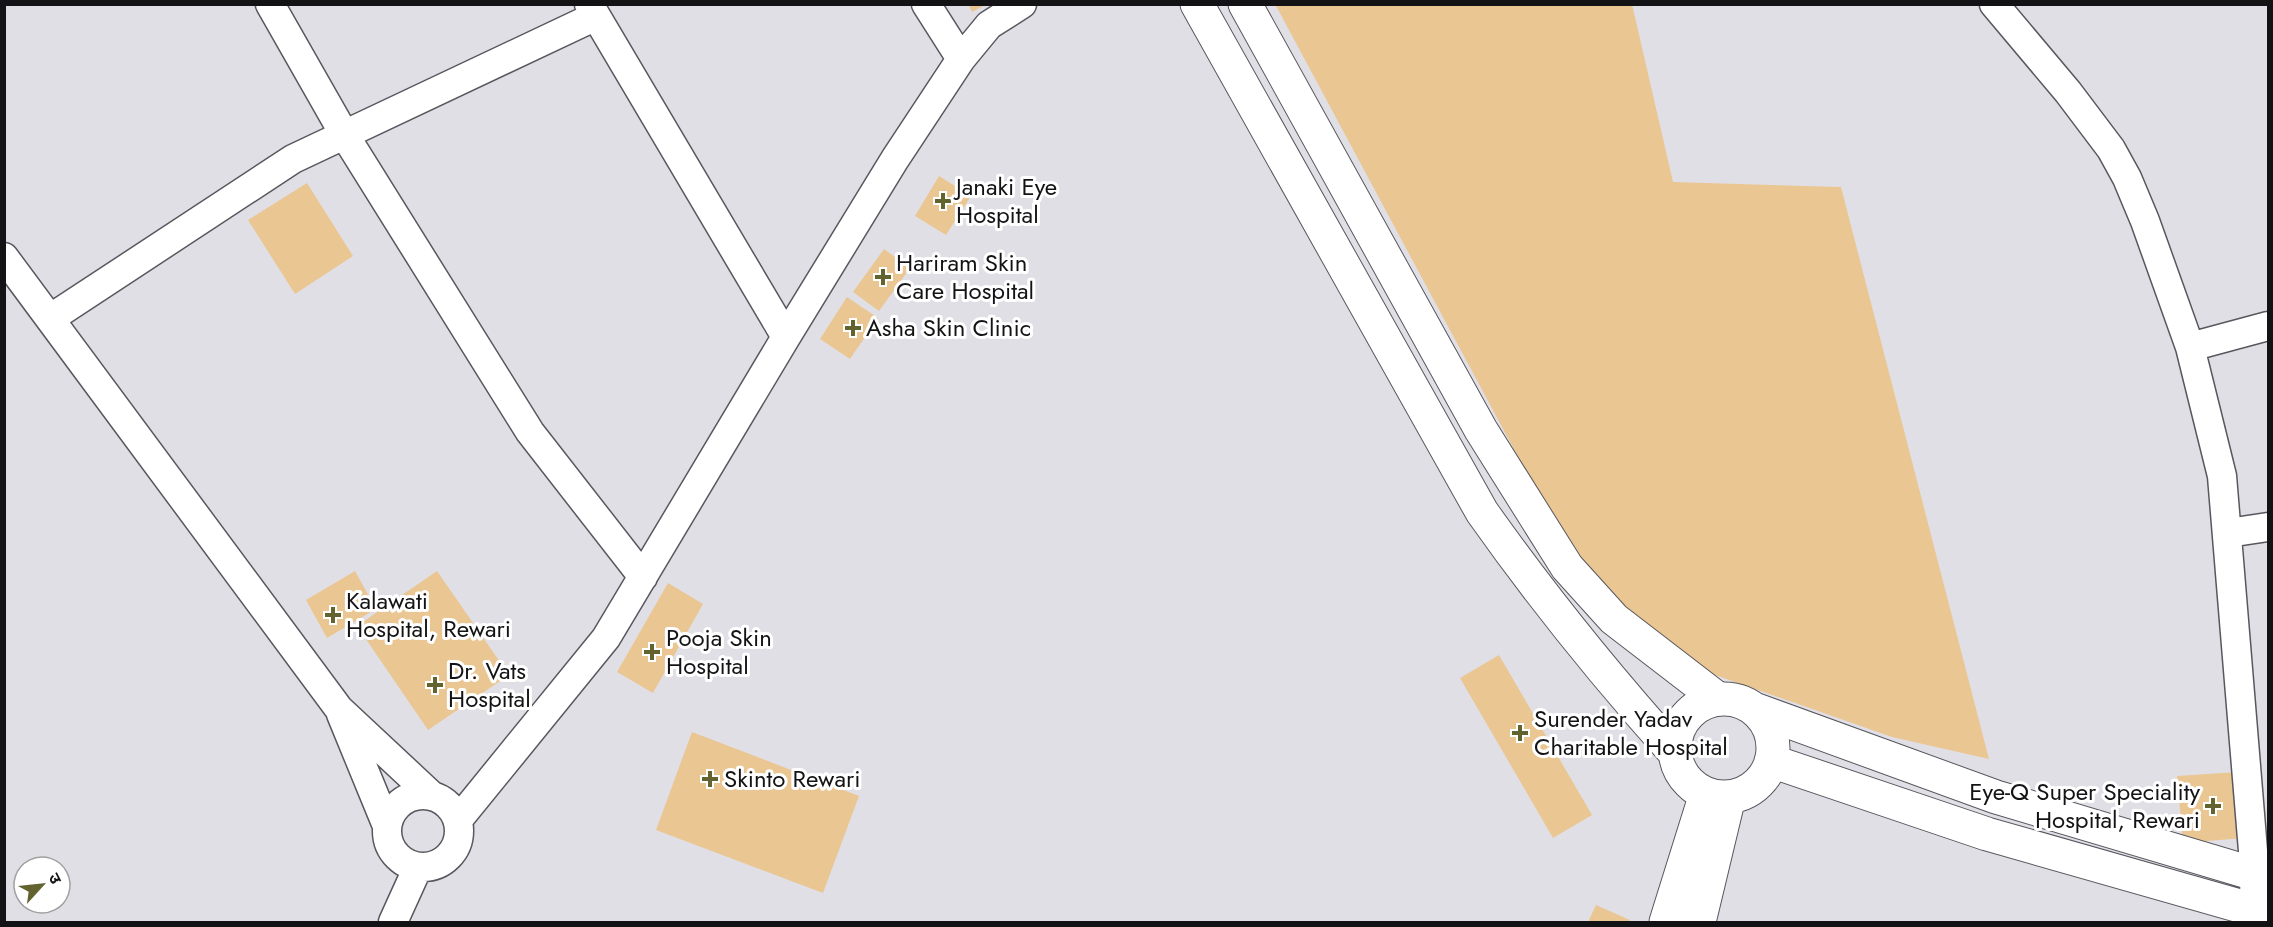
<svg xmlns="http://www.w3.org/2000/svg" width="2273" height="927" font-family="Jost,'Noto Sans Devanagari',sans-serif">
	<style>
		.building { fill: #eac692 }
		.lines { fill: none; stroke-linecap: round; stroke-linejoin: round }
		.street-casing { stroke: #59575e; stroke-width: 31 }
		.secondary-casing { stroke: #59575e; stroke-width: 35 }
		.street { stroke: #fff; stroke-width: 28 }
		.secondary { stroke: #fff; stroke-width: 33 }
		.poi-dot { fill: #636330; stroke: #fff; stroke-width: 2 }
		.labels { text-anchor: middle; stroke-width: 6; stroke-linejoin: round; paint-order: stroke }
		.poi-label { font-size: 24px; fill: #131214; stroke: #fff; text-anchor: start }
	</style>
	<rect width="100%" height="100%" fill="#e1dfe6"/>
	<!-- building -->
	<path class="building" d="M968,4h19l-15,8z
		M1275,4h357l41,178 168,5 148,572 -97,-22 -217,-76 -99,-96z
		M939,176l32,20 -25,39 -31,-19z
		M307,183l46,73 -58,38 -47,-74z
		M884,249l26,19 -31,43 -26,-19z
		M847,297l31,21 -28,41 -30,-20z
		M355,571l21,38 -49,29 -21,-38z
		M437,571l72,104 -81,55 -71,-104z
		M668,583l35,21 -50,89 -36,-21z
		M1499,655l93,160 -39,23 -93,-160z
		M692,732l167,64 -36,97 -167,-63z
		M2238,772l6,66 -61,5 -6,-67z
		M1596,905l34,15 -1,2h-41z"/>
	<g class="lines">
		<defs>
			<path id="street" d="M270,4l74,130 186,298 113,145
				M589,4l197,333
				M926,4l35,55
				M1994,4l74,88 43,57 16,29 18,43 45,126 32,129 33,399 -1,19
				M4,257l335,452 91,85
				M51,318l242,-159 303,-143
				M2190,347l78,-21
				M2228,533l40,-6
				M341,714l46,112
				M387 831a36 36 0 1 1 72 0a36 36 0 1 1-72 0Z
				M458,820l148,-182 180,-301 109,-178 66,-100 28,-34 33,-21
				M393,922l25,-55"/>
			<path id="secondary" d="M1197,4l285,508c60,85 124,164 193,241
				M1245,4l236,426 86,137 47,52 104,80
				M1675 748a49 49 0 1 1 98 0a49 49 0 1 1-98 0Z
				M1754,709l242,88 272,81
				M1771,761l216,73 281,80
				M1666,922l40,-128
				M1699,922l30,-125"/>
		</defs>
		<!-- street casing -->
		<use href="#street" class="street-casing"/>
		<!-- secondary casing -->
		<use href="#secondary" class="secondary-casing"/>
		<!-- street -->
		<use href="#street" class="street"/>
		<!-- secondary -->
		<use href="#secondary" class="secondary"/>
	</g>
	<!-- markers -->
	<g class="poi-dot">
		<path d="M940 192h6v6h6v6h-6v6h-6v-6h-6v-6h6z"/>
		<path d="M880 268h6v6h6v6h-6v6h-6v-6h-6v-6h6z"/>
		<path d="M850 319h6v6h6v6h-6v6h-6v-6h-6v-6h6z"/>
		<path d="M330 606h6v6h6v6h-6v6h-6v-6h-6v-6h6z"/>
		<path d="M649 643h6v6h6v6h-6v6h-6v-6h-6v-6h6z"/>
		<path d="M432 676h6v6h6v6h-6v6h-6v-6h-6v-6h6z"/>
		<path d="M1517 724h6v6h6v6h-6v6h-6v-6h-6v-6h6z"/>
		<path d="M707 770h6v6h6v6h-6v6h-6v-6h-6v-6h6z"/>
		<path d="M2210 797h6v6h6v6h-6v6h-6v-6h-6v-6h6z"/>
	</g>
	<g class="labels">
		<!-- poi labels -->
		<g class="poi-label">
			<text x="956" y="195">Janaki Eye<tspan x="956" dy="28">Hospital</tspan></text>
			<text x="896" y="271">Hariram Skin<tspan x="896" dy="28">Care Hospital</tspan></text>
			<text x="866" y="336">Asha Skin Clinic</text>
			<text x="346" y="609">Kalawati<tspan x="346" dy="28">Hospital, Rewari</tspan></text>
			<text x="666" y="646">Pooja Skin<tspan x="666" dy="28">Hospital</tspan></text>
			<text x="448" y="679">Dr. Vats<tspan x="448" dy="28">Hospital</tspan></text>
			<text x="1534" y="727">Surender Yadav<tspan x="1534" dy="28">Charitable Hospital</tspan></text>
			<text x="724" y="787">Skinto Rewari</text>
			<text x="2200" y="800" text-anchor="end">Eye-Q Super Speciality<tspan x="2200" dy="28">Hospital, Rewari</tspan></text>
		</g>
	</g>
	<!-- border -->
	<rect width="2273" height="927" fill="none" stroke="#131214" stroke-width="12"/>
	<!-- north arrow -->
	<g transform="translate(42 885) rotate(63)"><circle r="28" fill="#ffffff" stroke="#a1a0a1" stroke-width="1.5"/>
	<path d="M0-4.5L10 22L0 15L-10 22Z" fill="#636330"/>
	<text y="-9" font-size="16" font-weight="bold" text-anchor="middle" fill="#131214">उ</text>
	</g>
</svg>
